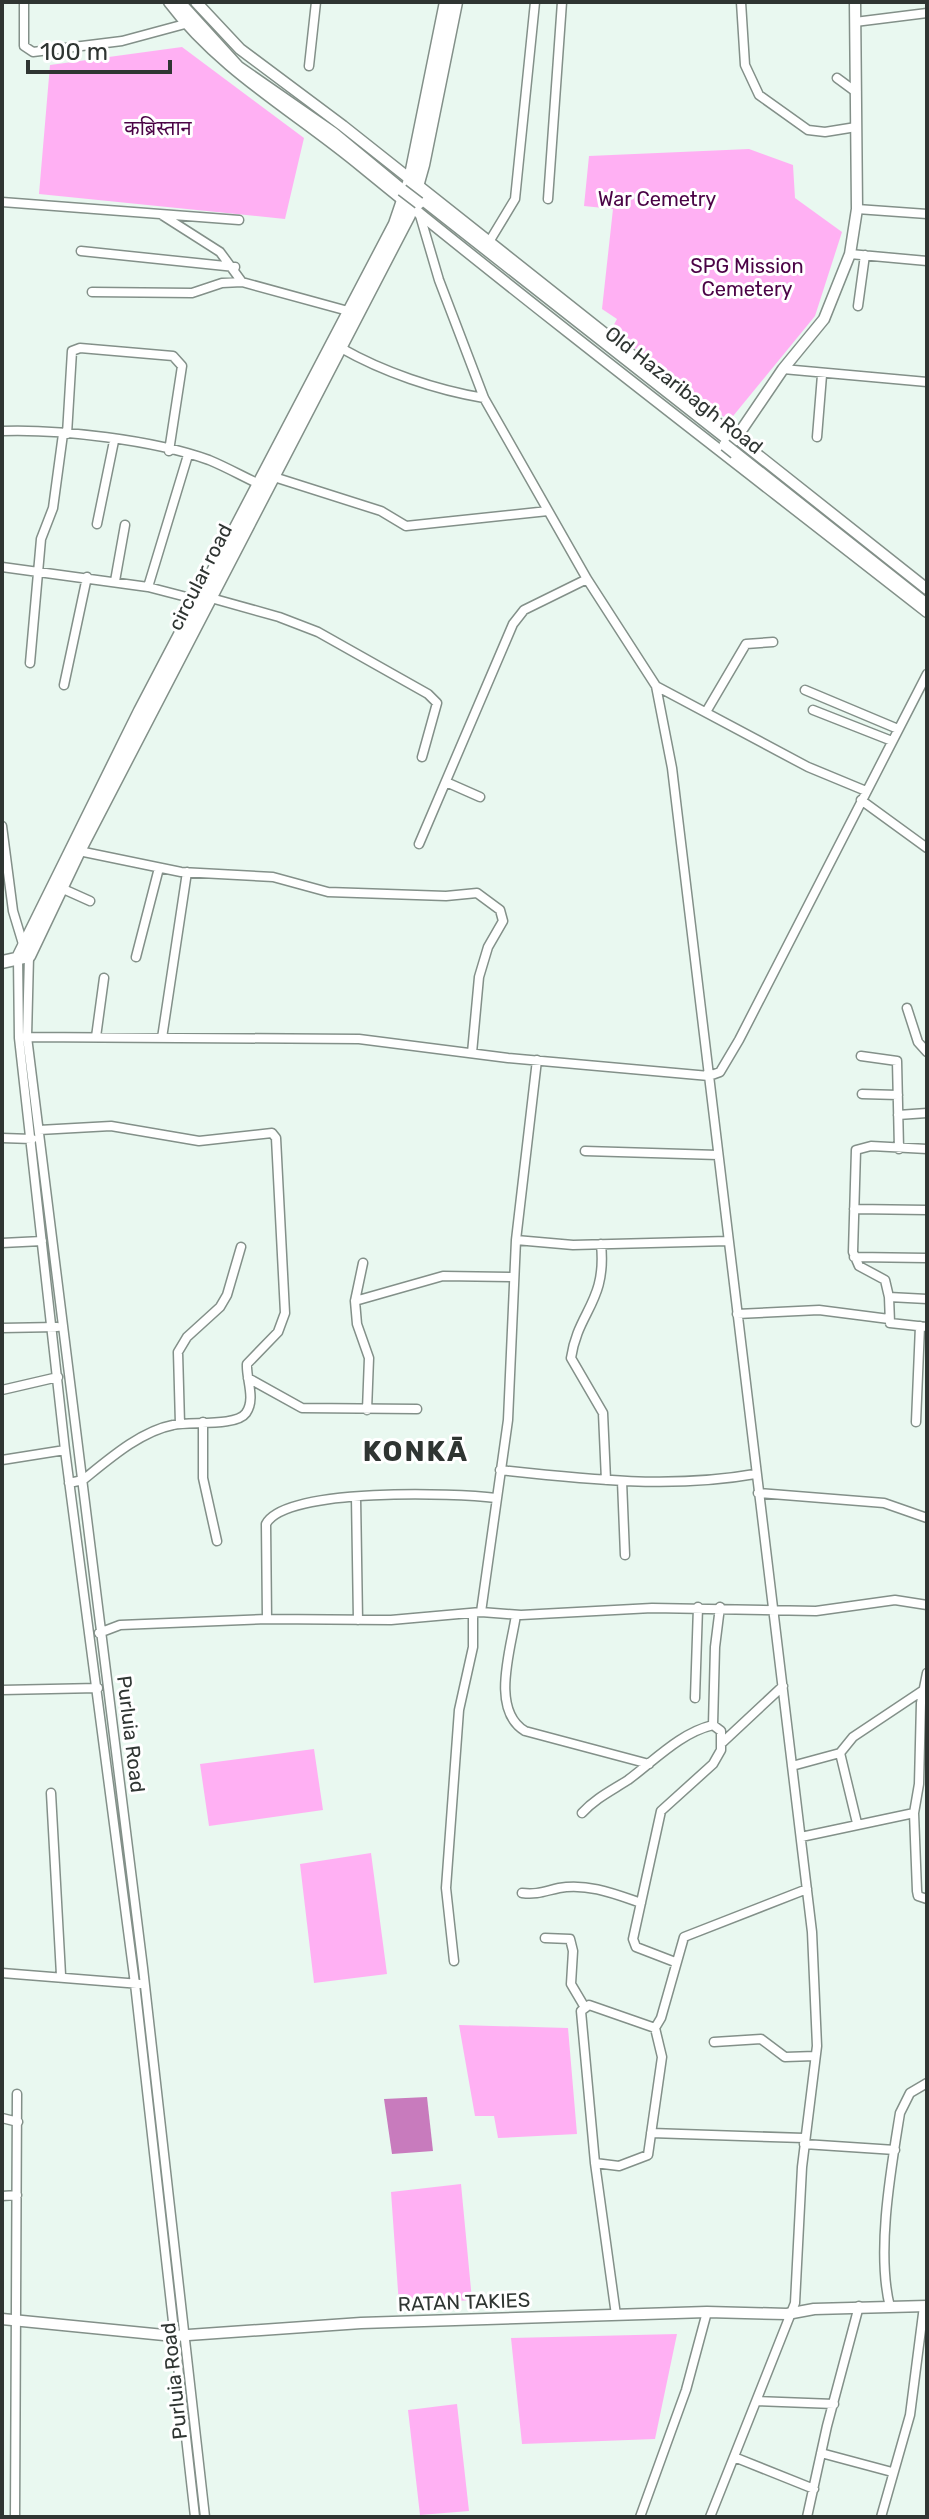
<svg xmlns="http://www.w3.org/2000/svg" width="929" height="2519" font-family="Rubik,'Noto Sans Devanagari',sans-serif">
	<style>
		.green { fill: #ffb0f3 }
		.water { fill: #c87bbd }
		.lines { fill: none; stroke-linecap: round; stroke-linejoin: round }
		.minor-casing { stroke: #839089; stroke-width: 11 }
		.tertiary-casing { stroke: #839089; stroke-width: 13 }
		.secondary-casing { stroke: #839089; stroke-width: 14 }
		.primary-casing { stroke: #839089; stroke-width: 15 }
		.minor { stroke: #fff; stroke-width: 8 }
		.tertiary { stroke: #fff; stroke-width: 10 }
		.secondary { stroke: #fff; stroke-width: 11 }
		.primary { stroke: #fff; stroke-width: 12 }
		.secondary-bridge-casing { stroke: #839089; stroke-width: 14; stroke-linecap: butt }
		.secondary-bridge { stroke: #fff; stroke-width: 11 }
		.labels { text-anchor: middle; stroke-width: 6; stroke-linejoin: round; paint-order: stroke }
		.park-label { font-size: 20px; fill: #4b0346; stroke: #fff }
		.street-label { font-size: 20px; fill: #2f3532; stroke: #fff }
		.district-label { font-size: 28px; font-weight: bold; letter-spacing: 2px; fill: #2f3532; stroke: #fff }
	</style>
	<rect width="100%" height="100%" fill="#e9f8f0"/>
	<!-- green -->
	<path class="green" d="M182,47l122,91 -19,81 -246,-25 11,-129z
		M749,149l44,16 2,33 47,34 -27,84 -86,105 -118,-91 6,-11 -15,-10 11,-100 -29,-3 5,-50z
		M314,1749l9,61 -114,16 -9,-62z
		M371,1853l16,121 -73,9 -14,-119z
		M459,2025l109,3 9,106 -79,4 -4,-22h-19z
		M461,2184l11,116 -73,5 -8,-113z
		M677,2334l-22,105 -133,5 -11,-106z
		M457,2404l12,107 -49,4 -12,-105z"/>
	<!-- water -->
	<path class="water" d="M427,2097l6,54 -41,3 -8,-55z"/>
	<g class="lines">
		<defs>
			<path id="minor" d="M24,2v44l9,6 89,-11 63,-17
				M741,2l4,63 14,30 49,35 17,2 31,-5
				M855,22l72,-9
				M309,66l7,-64
				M837,78l19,14
				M548,199l14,-197
				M2,202l237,18
				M857,209l70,5
				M419,212l20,68 45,118 103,181 69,107 16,82 140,1164 5,114 -15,121 -7,136 -85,214
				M162,215l58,37 22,30
				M489,242l26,-43 20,-197
				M81,251l154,16
				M850,254l77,7
				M92,292l100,1 30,-10 20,-1 106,29
				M858,306l7,-51
				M341,348c42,24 95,42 143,50
				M783,369l144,13
				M2,431c58,-2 152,9 207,29 17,7 33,16 50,24
				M67,434l5,-83 8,-3 93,8 9,10 -13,85
				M817,437l5,-62
				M274,477l107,34 25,15 142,-15
				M97,524l17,-83
				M2,567l146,20 54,14
				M115,581l10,-56
				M148,587l40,-132
				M211,598l68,19 39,15 110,62 9,9 -15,54
				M30,663l11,-124 12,-31 10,-74
				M64,685l23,-108
				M656,686l152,81 58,24
				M805,690l93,39
				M813,710l79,31
				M706,712l40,-68 27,-2
				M446,782l34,15
				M861,800l66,48
				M2,826l11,85 10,33
				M419,844l94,-220 11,-14 63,-31
				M79,851l102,21 92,5 55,15 118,4 31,-3 23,17 3,11 -15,26 -9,30 -7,76
				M61,888l29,13
				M29,956l-2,81 116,931 62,549
				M136,957l23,-89
				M18,958l1,80 46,412 70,534 60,533
				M907,1008l11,34 9,10
				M25,1037l334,2 149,19 201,18 11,-4 19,-32 188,-366
				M96,1037l8,-59
				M162,1038l25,-166
				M861,1056l36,5 2,88
				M862,1094l36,1
				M898,1115l29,-2
				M39,1130l72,-4 88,15 73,-8 4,5 9,175 -7,19 -31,32c-1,15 9,35 -1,49 -10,14 -56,8 -73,12 -32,6 -64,34 -90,55l-14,3
				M2,1138l30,1
				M927,1149l-56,-3 -15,4 -3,102 6,14 26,14 4,17 38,2
				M585,1151l133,4
				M854,1209l73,1
				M516,1240l21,-180
				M2,1243l40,-2
				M601,1244c6,58 -23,67 -30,114l32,55 3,67
				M854,1257l73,1
				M363,1263l-8,38 2,23 12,34 -2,52
				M889,1297l1,26 37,4
				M355,1301l88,-25 70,1
				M737,1314l82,-4 70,9
				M2,1328l55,-1
				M248,1378l54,30 115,1
				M2,1390l56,-13
				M203,1422v56l14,63
				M916,1422l4,-96
				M180,1424l-2,-72 9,-15 33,-30 7,-12 14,-48
				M2,1460l63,-10
				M500,1470c84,9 171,19 255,4
				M622,1481l3,74
				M758,1493l126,10 43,15
				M356,1497l2,123
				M481,1612l27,-192 8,-180 57,5 155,-4
				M516,1615c-5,34 -26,95 9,116l124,33
				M267,1619l-1,-95c19,-37 191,-31 230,-26
				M99,1633l21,-8 147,-6 124,1 90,-8 40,3 131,-7 164,3 79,-11 32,5
				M927,1673l-6,30 -2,81 -5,29 3,78 1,5 9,3
				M2,1690l96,-2
				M695,1698l3,-91
				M713,1725l2,-78 5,-40
				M723,1742l60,-56
				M792,1766l48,-13
				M51,1793l10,182
				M582,1813c14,-15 29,-22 46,-33 27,-20 52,-47 85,-55l8,6v19l-8,14 -52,47 -28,128 3,8 39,15
				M857,1823l-17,-70 13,-16 69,-46
				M801,1837l113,-24
				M522,1893c15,2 23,-2 37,-5 29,-5 56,6 82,15
				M545,1938l25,1 3,12 -2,33 13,22
				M454,1961l-8,-73 13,-178 14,-63v-33
				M2,1973l138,11
				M714,2042l47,-3 24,18 30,-1
				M2,2118l16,4
				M651,2133l153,5
				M804,2144l91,6
				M595,2163l24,3 29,-11 14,-98 -7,-29
				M2,2196l15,-1
				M890,2307c-14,-55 1,-138 10,-194l10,-20 17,-10
				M616,2315l-21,-152 -14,-152 8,-6 66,23 6,-10 23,-81 123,-48
				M757,2401l77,3
				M821,2453l71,19
				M734,2457l80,32
				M15,2517l2,-423
				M640,2517l46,-127 21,-78
				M807,2517l20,-91 32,-120
				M881,2517l29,-102 14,-109"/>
			<path id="tertiary" d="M169,2c52,69 127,110 192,164 186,152 377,298 566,446
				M196,2l44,47 103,77 584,463
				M734,441l49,-72 41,-50 26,-65 7,-45 -2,-207
				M2,2319l172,17 187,-13 346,-11 80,2 27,-5 113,-3"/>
			<path id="secondary" d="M179,2l59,65 95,66 69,57
				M421,198l308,242
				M735,453l192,152"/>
			<path id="primary" d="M18,958l122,-247 255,-487 15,-44 36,-178
				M2,962l27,-6 50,-105 330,-636 14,-50 33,-163"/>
		</defs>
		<!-- minor casing -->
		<use href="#minor" class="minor-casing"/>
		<!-- tertiary casing -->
		<use href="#tertiary" class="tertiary-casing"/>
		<!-- secondary casing -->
		<use href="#secondary" class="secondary-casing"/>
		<!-- primary casing -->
		<use href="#primary" class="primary-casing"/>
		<!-- minor -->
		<use href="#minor" class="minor"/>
		<!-- tertiary -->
		<use href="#tertiary" class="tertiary"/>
		<!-- secondary -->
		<use href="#secondary" class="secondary"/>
		<!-- primary -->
		<use href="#primary" class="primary"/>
		<defs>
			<path id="secondary-bridge" d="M402,190l17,13
				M725,445l10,8"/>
		</defs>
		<!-- secondary-bridge casing -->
		<use href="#secondary-bridge" class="secondary-bridge-casing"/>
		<!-- secondary-bridge -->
		<use href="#secondary-bridge" class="secondary-bridge"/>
	</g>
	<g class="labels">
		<!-- park labels -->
		<g class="park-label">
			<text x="158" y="135">कब्रिस्तान</text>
			<text x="657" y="206">War Cemetry</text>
			<text x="747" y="273">SPG Mission<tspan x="747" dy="23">Cemetery</tspan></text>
		</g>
		<!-- street labels -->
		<g class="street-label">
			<text transform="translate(684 390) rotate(38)" y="7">Old Hazaribagh Road</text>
			<text transform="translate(200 577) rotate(-63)" y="7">circular road</text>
			<text transform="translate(131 1734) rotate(83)" y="7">Purluia Road</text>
			<text transform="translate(464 2302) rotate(-2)" y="7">RATAN TAKIES</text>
			<text transform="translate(174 2381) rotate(-96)" y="7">Purluia Road</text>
		</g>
		<!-- district labels -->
		<g class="district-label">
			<text x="416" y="1461">KONKĀ</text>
		</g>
	</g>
	<!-- border -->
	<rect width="929" height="2519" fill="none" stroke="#2f3532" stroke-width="8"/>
	<!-- scale -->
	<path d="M28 60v12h142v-12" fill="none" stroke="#2f3532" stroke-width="4"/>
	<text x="40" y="60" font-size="24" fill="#2f3532" stroke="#ffffff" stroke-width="6" paint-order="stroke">100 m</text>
</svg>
